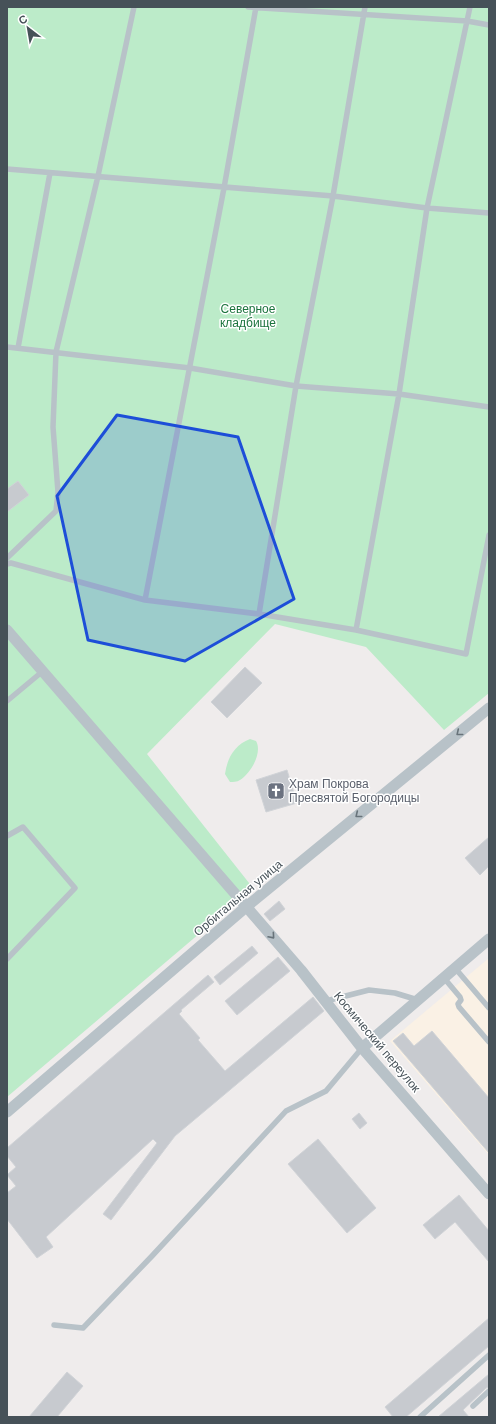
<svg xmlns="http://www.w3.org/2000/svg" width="496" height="1424" font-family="Arial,sans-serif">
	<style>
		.commercial { fill: #faf1e5 }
		.green { fill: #bcebc9 }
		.building { fill: #c7cacf; stroke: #d0d3d7 }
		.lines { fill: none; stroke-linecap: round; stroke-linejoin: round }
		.lane { stroke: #b8c2c8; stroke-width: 5.5 }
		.street { stroke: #b8c2c8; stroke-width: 11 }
		.oneway { stroke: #68737a }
		.marked { fill: #1d4ed8; fill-opacity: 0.2; stroke: #1d4ed8; stroke-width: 3; stroke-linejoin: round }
		.labels { text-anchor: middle; stroke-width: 3; stroke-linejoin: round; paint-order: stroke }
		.park-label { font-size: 12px; fill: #1c743e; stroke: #fff }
		.worship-label { font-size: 12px; fill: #5b616d; stroke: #fff; text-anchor: start }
		.street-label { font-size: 12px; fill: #465158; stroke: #fff }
	</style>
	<rect width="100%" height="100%" fill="#efecec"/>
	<!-- commercial -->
	<path class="commercial" d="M489,958v197l-99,-114z"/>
	<!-- green -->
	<path class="green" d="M7,7h482v686l-45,37 -78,-83 -91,-23 -128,130 106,134 -246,209z
		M250,739l6,2c7,12 -6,33 -16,39 -3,2 -7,2 -10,2l-5,-8c2,-15 9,-29 25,-35z"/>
	<!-- building -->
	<path class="building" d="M18,481l11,14 -22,17v-23z
		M245,667l17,16 -35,35 -16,-16z
		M287,770l10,33 -31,9 -10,-32z
		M489,837v29l-9,9 -15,-17z
		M279,901l6,8 -15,12 -6,-7z
		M252,946l6,7 -38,32 -6,-8z
		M278,957l12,14 -53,44 -12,-14z
		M208,975l6,7 -33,28 1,1 -3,3 21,24 -2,2 27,31 88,-74 11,14 -149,125 -64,84 -8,-6 54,-71 -4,-4 -107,98 7,10 -16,11 -30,-39v-26l9,-7 -9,-11 9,-8 -9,-11v-8z
		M432,1031l57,67v55l-96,-112 10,-8 11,13z
		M359,1113l8,10 -7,6 -8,-10z
		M318,1139l58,69 -29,25 -59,-69z
		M459,1195l30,36v31l-34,-40 -20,17 -12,-14z
		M489,1318v28l-83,71h-13l-8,-10z
		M67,1372l16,14 -26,31h-28z
		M489,1374v13l-3,1 -23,22 6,7h-31z"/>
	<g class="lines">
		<!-- lane -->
		<path class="lane" d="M248,7l219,14 22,4
			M7,169l326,27 94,12 62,5
			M7,347l183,21 106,18 103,8 90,13
			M18,348l32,-175
			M7,558l49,-47 2,-19 -5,-65 3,-75 42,-176 36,-169
			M7,564l4,-1 134,37 114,14 97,16 110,24 23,-119
			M145,600l79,-412 32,-181
			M259,614l37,-228 37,-190 32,-189
			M356,630l43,-236 28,-186 43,-201
			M7,701l36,-30
			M7,836l16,-9 52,61 -68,71
			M455,968l34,40
			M444,978l16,19 1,3 -3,4 1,3 30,35
			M326,1001l43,-11 26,3 23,7
			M54,1325l29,3 69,-72 134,-145 40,-20 36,-43
			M473,1406l16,-15
			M420,1417l69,-62"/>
		<!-- street -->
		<path class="street" d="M7,630l294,340 61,78 127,146
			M362,1048l127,-109
			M7,1112l239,-205 243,-199"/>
	</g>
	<!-- one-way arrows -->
	<defs><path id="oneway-chevron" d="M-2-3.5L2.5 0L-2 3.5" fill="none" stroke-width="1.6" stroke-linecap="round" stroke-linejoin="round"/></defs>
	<g class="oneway">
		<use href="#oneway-chevron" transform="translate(459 733) rotate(141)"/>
		<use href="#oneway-chevron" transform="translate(358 815) rotate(141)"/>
		<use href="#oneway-chevron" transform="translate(272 936) rotate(49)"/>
	</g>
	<!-- marked area -->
	<path class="marked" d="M117,415l121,22 56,162 -109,62 -97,-21 -31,-144z"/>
	<!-- icons -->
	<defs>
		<symbol id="church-square" viewBox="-11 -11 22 22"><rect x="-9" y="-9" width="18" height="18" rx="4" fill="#6b7280" stroke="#fff"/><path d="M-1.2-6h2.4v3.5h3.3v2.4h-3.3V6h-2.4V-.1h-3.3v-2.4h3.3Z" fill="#fff"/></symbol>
	</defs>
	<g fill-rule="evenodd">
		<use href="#church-square" x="266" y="781" width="20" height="20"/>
	</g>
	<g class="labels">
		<!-- park labels -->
		<g class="park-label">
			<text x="248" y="313">Северное<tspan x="248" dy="14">кладбище</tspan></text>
		</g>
		<!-- worship labels -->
		<g class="worship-label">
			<text x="289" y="788">Храм Покрова<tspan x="289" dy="14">Пресвятой Богородицы</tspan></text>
		</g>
		<!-- street labels -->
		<g class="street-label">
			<text transform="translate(238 898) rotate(-40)" y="4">Орбитальная улица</text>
			<text transform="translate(377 1042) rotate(50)" y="4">Космический переулок</text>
		</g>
	</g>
	<!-- border -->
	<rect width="496" height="1424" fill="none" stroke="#465158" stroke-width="16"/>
	<!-- north arrow -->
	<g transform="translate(28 28) rotate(329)" stroke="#ffffff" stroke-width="3" paint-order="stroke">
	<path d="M0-3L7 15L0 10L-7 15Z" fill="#465158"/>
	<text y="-6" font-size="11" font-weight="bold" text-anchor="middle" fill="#465158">С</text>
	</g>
</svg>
